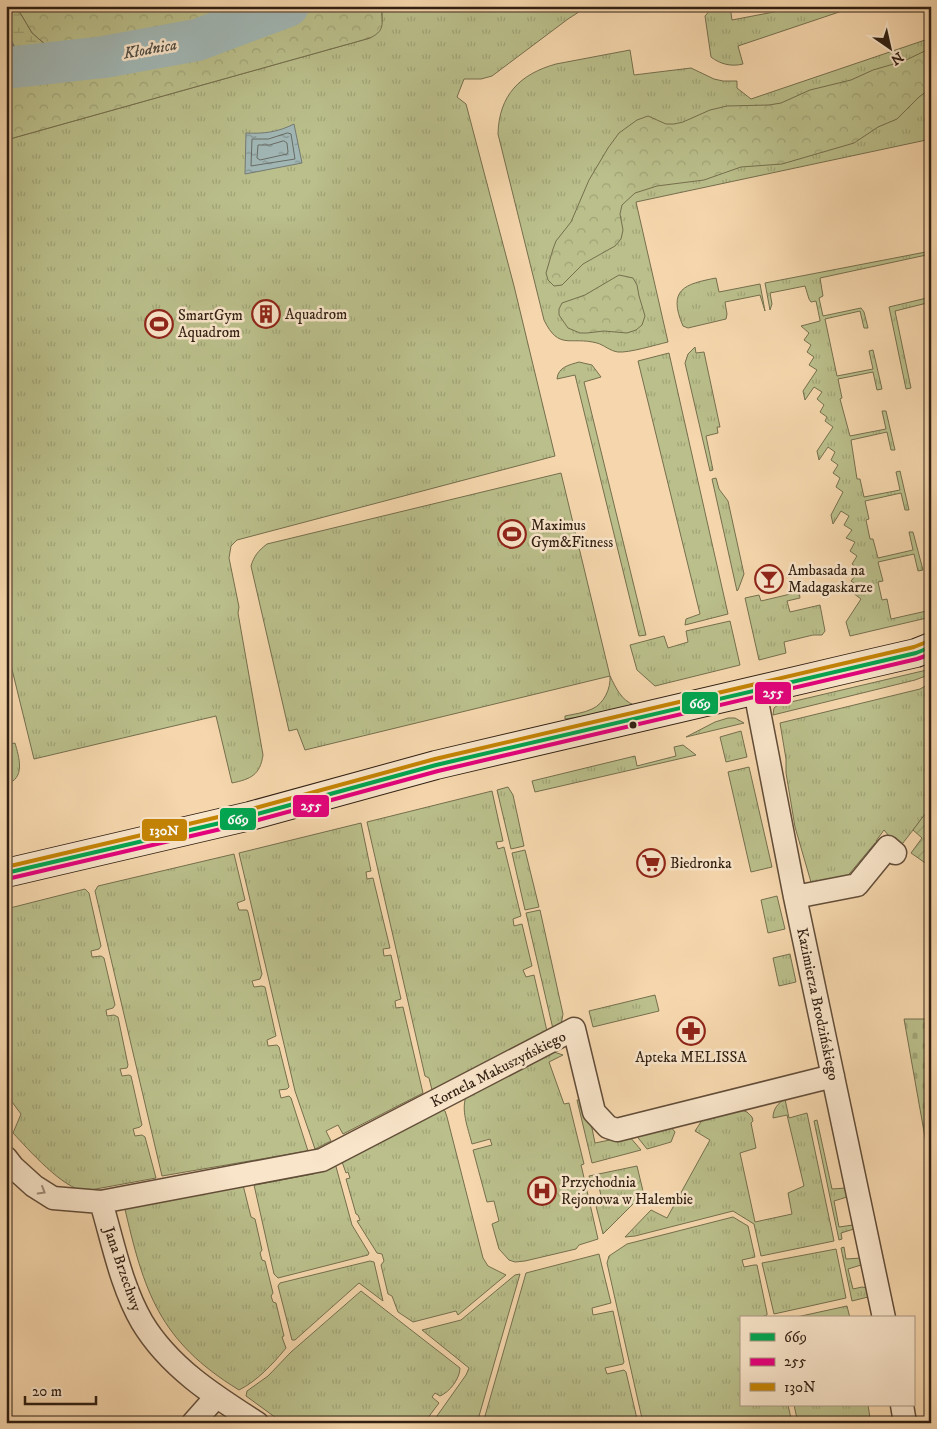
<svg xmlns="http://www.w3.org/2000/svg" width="937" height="1429" font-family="'IM FELL DW Pica',serif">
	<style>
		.grass { fill: url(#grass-tufts); stroke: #756f4e }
		.forest { fill: url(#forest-crowns); stroke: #756f4e }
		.wetland { fill: url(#wetland-marsh); stroke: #756f4e }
		.cemetery { fill: url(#cemetery-stones); stroke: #756f4e }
		.garden { fill: url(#garden-furrows); stroke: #756f4e }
		.water { fill: url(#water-ripples); stroke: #747a74 }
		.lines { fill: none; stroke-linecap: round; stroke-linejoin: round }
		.shore { stroke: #686b64; stroke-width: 1 }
		.stream { stroke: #747a74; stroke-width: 7 }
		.river { stroke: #a1b7b5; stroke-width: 42 }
		.street-casing { stroke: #624d39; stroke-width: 25 }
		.secondary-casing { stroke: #301f12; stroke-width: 30 }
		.street { stroke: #f9e5ca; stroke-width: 22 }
		.secondary { stroke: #f9e5ca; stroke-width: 28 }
		.bus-1-casing { stroke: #f9e5ca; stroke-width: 8 }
		.bus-2-casing { stroke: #f9e5ca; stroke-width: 8 }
		.bus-3-casing { stroke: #f9e5ca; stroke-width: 8 }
		.bus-1 { stroke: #00a651; stroke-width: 4 }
		.bus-2 { stroke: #e5007d; stroke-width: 4 }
		.bus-3 { stroke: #c58404; stroke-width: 4 }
		.oneway { stroke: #9f8c77 }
		.bus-dot { fill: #301f12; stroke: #f9e5ca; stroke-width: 2 }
		.labels { text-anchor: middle; stroke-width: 5; stroke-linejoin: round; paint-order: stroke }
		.poi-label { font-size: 15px; fill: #301f12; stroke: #f9e5ca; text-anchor: start }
		.street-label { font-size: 15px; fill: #301f12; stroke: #f9e5ca }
		.water-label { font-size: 16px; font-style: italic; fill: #524d43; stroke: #f9e5ca }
		.line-badge { stroke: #f9e5ca; stroke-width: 2 }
		.badge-label { font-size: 14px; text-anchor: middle; font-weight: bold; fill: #fff }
	</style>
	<defs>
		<pattern id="grass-tufts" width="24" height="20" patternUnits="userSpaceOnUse" patternTransform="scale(1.25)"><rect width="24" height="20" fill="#babf8b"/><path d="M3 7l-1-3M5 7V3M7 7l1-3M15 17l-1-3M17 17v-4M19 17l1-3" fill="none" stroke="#a0a477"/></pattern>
		<pattern id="forest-crowns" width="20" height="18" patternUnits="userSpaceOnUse" patternTransform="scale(1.25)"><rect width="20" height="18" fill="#babf8b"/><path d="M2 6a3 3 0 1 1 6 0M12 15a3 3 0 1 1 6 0" fill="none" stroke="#a0a477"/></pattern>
		<pattern id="wetland-marsh" width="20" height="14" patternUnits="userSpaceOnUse" patternTransform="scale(1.25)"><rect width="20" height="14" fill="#babf8b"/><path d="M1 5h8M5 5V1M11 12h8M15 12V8" fill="none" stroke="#a0a477"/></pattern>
		<pattern id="cemetery-stones" width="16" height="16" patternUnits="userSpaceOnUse" patternTransform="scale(1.25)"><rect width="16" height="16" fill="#babf8b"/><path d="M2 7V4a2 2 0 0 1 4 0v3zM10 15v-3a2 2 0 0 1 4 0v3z" fill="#a0a477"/></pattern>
		<pattern id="garden-furrows" width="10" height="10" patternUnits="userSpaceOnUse" patternTransform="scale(1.25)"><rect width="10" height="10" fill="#babf8b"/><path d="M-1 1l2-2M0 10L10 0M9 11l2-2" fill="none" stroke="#a0a477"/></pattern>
		<pattern id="water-ripples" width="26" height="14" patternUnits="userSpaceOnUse" patternTransform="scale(1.25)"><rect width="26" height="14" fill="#a1b7b5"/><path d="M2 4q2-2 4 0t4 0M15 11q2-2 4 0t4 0" fill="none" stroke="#849492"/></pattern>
	</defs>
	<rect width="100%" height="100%" fill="#f6d7ad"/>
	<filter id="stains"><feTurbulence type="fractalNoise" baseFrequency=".004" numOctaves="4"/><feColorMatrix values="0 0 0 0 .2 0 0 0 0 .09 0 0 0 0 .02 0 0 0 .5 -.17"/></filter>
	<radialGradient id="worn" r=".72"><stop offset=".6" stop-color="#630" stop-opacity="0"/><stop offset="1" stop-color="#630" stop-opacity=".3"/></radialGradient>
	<!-- grass -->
	<path class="grass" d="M382,6h206l-20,13 -76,57 -11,3h-17l-7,18 9,7 48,182 41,170 -318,84 -6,6 -2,12 10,49 -1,6 25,142c-3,20 -12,24 -31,28l-16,-67 -182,43 -28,-114v-505l364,-102 12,-16z
		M714,6h16l2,14 73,-14h52l-119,40 5,18c-12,3 -23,0 -32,-7l-6,-41z
		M931,38v101l-295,63 32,140c-13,3 -39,11 -50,10 -8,-1 -14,-7 -21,-9 -27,-7 -38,8 -53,-23l-46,-186c1,-39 22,-60 58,-70l74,-14 4,25 57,-7 23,11 9,2h14v7l14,11z
		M931,251v3l-111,24 3,18 -4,2 4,18 38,-8 3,4 4,16h-4l-4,-17 -35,8 12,57 36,-7 -4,-18 4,-1 9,39 -5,1 -4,-18 -35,7 4,19 -2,1 10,37 36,-7 -4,-18h4l9,39h-4l-4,-18 -36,8 6,39h3l4,18 36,-7 -4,-18 4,-1 9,39h-4l-4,-17 -36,8 4,18 -3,1 4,19h3l5,19 35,-8 -4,-18h4l10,38 -5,1 -4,-17 -36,8 5,19 -5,1 4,18 5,-1 4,20 40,-9v7l-81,19 -4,-14 15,-23 -8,-6 5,-7 -7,-5 9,-11 -8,-6 5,-8 -7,-5 5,-9 -9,-4 6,-8 -8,-5 5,-9 -8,-5 -8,13 -2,-9 12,-23 -7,-5 4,-9 -7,-5 5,-8 -7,-5 4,-8 -7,-5 -9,13 -2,-9 16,-24 -8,-6 2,-4 -7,-5 4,-7 -7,-6 5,-7 -8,-5 -9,13 -2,-9 14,-21 -8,-5 5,-8 -7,-5 4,-7 -7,-5 5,-7 -8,-7 19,-5v-1l-4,-19 -5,1 -2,-3 -4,-13 -35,7 2,11 -2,6 -5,-27z
		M716,278l3,14 41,-8 5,27 -5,-16 -35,7 2,12 -1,5 -38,9 -5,-2c-16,-37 2,-42 33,-48z
		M931,297v5l-36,9 16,77 -5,1 -17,-82z
		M695,347l1,6 8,-1 16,75h-3l1,6 -12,3 7,34 -3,1 -25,-108 3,-9z
		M669,353l59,261 -43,11 1,-6 14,-5 -62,-253z
		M579,362l13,3 9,12 -17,5 62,253 -7,1 -64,-261 -18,4c1,-12 12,-14 22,-17z
		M561,473l49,203c6,12 11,24 24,29l-1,4 -68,10v-3c9,-2 19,-3 27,-7 12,-5 19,-21 18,-33l-305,74 -8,-21 -8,2 -38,-165c3,-10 7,-15 16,-22z
		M716,478l3,11 9,12 16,73 -6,16 -1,1 -25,-112z
		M799,592l1,6 -13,3 3,11 30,-7 5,26 -3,4h-9l-29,7 2,11 -27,7 -14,-62 14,-3 2,6z
		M730,621l10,44 -85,21 -18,-16 -7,-25 34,-9 4,12 20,-6 -2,-11z
		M931,669v5l-16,6 -142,35 1,-7 4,-3z
		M931,683v124l-32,41 -15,-18 -8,11 2,2h-3l-35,42 -27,4 -18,-62 -9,-54v-14l-6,-36 140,-34z
		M728,718h7l9,5 -58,14 29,-15z
		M741,731l6,26 -21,5 -6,-25z
		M15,743c4,14 11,36 -9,41v-39z
		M683,745l13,10 -161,37 -3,-11 103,-25 2,10 39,-10 -2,-9z
		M749,767l23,100 -21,5 -23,-100z
		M508,787l5,8 11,51 -13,3 -14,-59z
		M492,791l11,50 -7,1 2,7 6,-2 17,69 -8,3 1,7 8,-2 10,42 -9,4 3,7 8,-2 13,56 -115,59 -3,-12 -4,-2 -58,-254z
		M361,823l10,48 -5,1 1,7 6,-1 17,70 -7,1 1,7 7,-1 10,44 -6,2 1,7 7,-1 20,86 -80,41 -5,-9 -12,6 5,10 -16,8 -20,-58 -56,-238z
		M525,850l14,57 -14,3 -13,-57z
		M234,854l11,46 -8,3 2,7h8l1,2 14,62 -2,5 -8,2 2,6 8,-1 3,1 11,49 -9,4 1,6 9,-1 2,2 10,40 -2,2 -8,1 2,8 8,-2 2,2 17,53 -146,25 -67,-285 3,-5z
		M85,889l4,4 12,53 -2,3 -8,2 1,6 9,-1 3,2 11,47 -2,3 -7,2 1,6 7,-1 4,2 10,48 -1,3 -7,1 2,7 7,-1 2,1 11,49 -2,2 -7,2 2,7 7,-1 3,2 11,41 -71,13c-22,-2 -57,-42 -72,-58l8,-19 -15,-20v-185z
		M777,896l8,33 -17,4 -7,-33z
		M540,910l23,104 -2,11 -8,4 -27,-116z
		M790,954l6,28 -17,4 -6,-28z
		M655,995l4,16 -66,16 -4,-16z
		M551,1051l12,4 -14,7 15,42 5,-1 15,61 -3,1 1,4 16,70 -19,6 -3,4 -51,12 -10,1 -6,-2 -10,-11 -7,-25 7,-3 -5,-20 -7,1 -14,-52 19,-5 -2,-6 -18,5c-4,-16 -12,-35 -5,-50z
		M586,1099l9,44 34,-7 12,14 -49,13 -15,-63z
		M785,1099l4,19 18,-5 27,128 -73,15 -7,-32 -21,-13 -98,25 -10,1 26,-27 16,8 43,-78 -15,-9 8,-12 36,-10 8,3 5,5 1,4 -2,2 5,25 -16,5 15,69 37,-8 -4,-21 16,-7 -17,-71 -14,3c0,-9 5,-15 12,-19z
		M441,1109l4,2 2,6 36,141 5,8 18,9 -48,40 -2,-4 -43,11 -15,-10 -6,-16 -4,-2 -7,-29 3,-4 -2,-7 -5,-1 -20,-32 3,-1 -2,-5 -2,-1 -10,-35 4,-1 -2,-6 -2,1 -5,-14z
		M817,1120l15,69 14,-1 1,9 -13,4 5,26 14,-2 1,4 -13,4 1,6 -3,1 -25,-119z
		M670,1126l5,6 -4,10 -24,7 -12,-15z
		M335,1163l17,62 17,28 -1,2 -90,23 -4,-4 -20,-89 59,-11z
		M637,1166l6,25 -6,9 -34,34 -9,-36 7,-2 -3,-14 -7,1 -2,-7z
		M243,1185l8,32 4,2 7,31 -2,3 2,7 3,1 8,32 -2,3 2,6 3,1 8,33 -2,1 4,11c-13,16 -29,33 -47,42 -80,-49 -95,-98 -115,-185z
		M733,1217l15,9 7,31 -13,3 2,7 10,-2h3l10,48v2l-8,3h-18v87h47l4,18h-149l-36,-160 2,-7 18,-12z
		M844,1247l2,12 15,-1v7l-13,4 5,20 9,-2 5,1 1,9 -16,4 -11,-53z
		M836,1249l10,49 -72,16 -12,-51z
		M599,1254l12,49 -19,5 1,7 20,-4 11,51 -1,2 -18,4 2,6 17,-4 2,2 12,51h-155l43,-150z
		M370,1261l4,1 9,39 -24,-18 -64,57h-3l-14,-54 2,-3z
		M520,1274l-43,149h-45l34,-48 3,-7 -47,-38 39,-10 54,-45z
		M361,1291l99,77c0,10 -10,24 -20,28l-5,-3 -3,4 7,6 -15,20h-141l-37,-27 1,-5 21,-15 23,-24z
		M847,1306l3,12h-58z
		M794,1405h74l2,13 -21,5h-51z"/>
	<!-- forest -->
	<path class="forest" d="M16,6h266l-86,32 -93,16 -41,5 -30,-26z
		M293,6h89c-2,16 6,23 -12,32l-364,102v-70l97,-11 94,-17z
		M931,48v40l-12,9 -22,22 -19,8 -24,16 -72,21 -41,3 -37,13 -47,6 -22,7 -13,12 -2,9 3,16 -2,9 -6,7 -32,18 -21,21 -8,1 -6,-6 -2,-7 7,-24 3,-8 15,-19 18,-42 19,-32 11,-15 18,-13 11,-4 18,8h8l9,-2 27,-12 17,-4 42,-1 12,-2 29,-13 41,-10 22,-10 31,-9z
		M619,275l14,3 4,7 2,11 6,20 -3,9 -6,5 -9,3 -23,-2 -17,2h-7l-12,-5 -9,-13v-6l3,-6 23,-8z"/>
	<!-- wetland -->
	<path class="wetland" d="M6,6h10l16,27 30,26 -56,6z"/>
	<!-- cemetery -->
	<path class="cemetery" d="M904,1019h27v152z"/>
	<!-- garden -->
	<path class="garden" d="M931,806v61l-20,-14 11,-15 -9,-8z"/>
	<!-- water -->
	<path class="water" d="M294,124l8,39 -57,11 1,-41c18,1 32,-1 48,-9z"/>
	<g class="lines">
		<!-- shore -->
		<path class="shore" d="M288,133l3,1 4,25 -44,7 1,-27h16z
			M284,141l3,2 1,9 -1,2 -27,6 -3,-2 1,-13h11z"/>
		<!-- stream -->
		<path class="stream" d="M6,37l15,28"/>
		<!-- river -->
		<path class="river" d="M6,68l98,-11 93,-17 91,-34"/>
		<defs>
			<path id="street" d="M755,691l40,206 89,421
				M795,897l62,-12 31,-38 7,6
				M6,1158l7,9 21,19 19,12 48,4 221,-42 252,-131 20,83 14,15 9,3 216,-54
				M101,1202c12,40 20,84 41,120 27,45 71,73 115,101
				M902,1405l3,18
				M193,1423l23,-26"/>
			<path id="secondary" d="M6,873l244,-57 186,-51 415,-97 65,-15 15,-6"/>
		</defs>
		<!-- street casing -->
		<use href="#street" class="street-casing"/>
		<!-- secondary casing -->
		<use href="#secondary" class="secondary-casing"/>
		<!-- street -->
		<use href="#street" class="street"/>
		<!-- secondary -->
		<use href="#secondary" class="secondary"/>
		<defs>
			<path id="bus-1" d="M6,873l244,-57 186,-51 480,-112 15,-6"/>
			<path id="bus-2" d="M7,879l244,-57 187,-51 479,-112 14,-5"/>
			<path id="bus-3" d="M6,867l242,-57 187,-51 479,-112 15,-6"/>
		</defs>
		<!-- bus-1 casing -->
		<use href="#bus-1" class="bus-1-casing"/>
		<!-- bus-2 casing -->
		<use href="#bus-2" class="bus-2-casing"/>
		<!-- bus-3 casing -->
		<use href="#bus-3" class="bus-3-casing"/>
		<!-- bus-1 -->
		<use href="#bus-1" class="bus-1"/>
		<!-- bus-2 -->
		<use href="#bus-2" class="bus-2"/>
		<!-- bus-3 -->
		<use href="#bus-3" class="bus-3"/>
	</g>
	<!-- one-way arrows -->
	<defs><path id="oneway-chevron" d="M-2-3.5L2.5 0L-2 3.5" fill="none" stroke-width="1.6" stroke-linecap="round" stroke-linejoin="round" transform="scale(1.25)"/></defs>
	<use class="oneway" href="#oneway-chevron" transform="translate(42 1191) rotate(30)"/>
	<!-- icons -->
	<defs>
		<symbol id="building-ring" viewBox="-11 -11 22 22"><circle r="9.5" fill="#f9e5ca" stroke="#8f2418" stroke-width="1.5"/><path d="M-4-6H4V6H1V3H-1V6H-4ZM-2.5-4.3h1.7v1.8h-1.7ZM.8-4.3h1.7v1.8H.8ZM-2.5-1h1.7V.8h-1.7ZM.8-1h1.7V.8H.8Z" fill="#8f2418"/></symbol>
		<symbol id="stadium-ring" viewBox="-11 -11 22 22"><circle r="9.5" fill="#f9e5ca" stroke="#8f2418" stroke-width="1.5"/><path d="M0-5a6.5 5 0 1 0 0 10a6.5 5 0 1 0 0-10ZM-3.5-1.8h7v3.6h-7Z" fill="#8f2418"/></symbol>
		<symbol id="bar-ring" viewBox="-11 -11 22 22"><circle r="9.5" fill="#f9e5ca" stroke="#8f2418" stroke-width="1.5"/><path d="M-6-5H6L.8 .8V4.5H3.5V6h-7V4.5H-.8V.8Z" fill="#8f2418"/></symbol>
		<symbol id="supermarket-ring" viewBox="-11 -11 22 22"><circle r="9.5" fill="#f9e5ca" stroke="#8f2418" stroke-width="1.5"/><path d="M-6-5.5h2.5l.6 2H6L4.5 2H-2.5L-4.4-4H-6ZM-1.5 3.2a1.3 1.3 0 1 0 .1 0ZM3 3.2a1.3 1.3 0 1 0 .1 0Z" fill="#8f2418"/></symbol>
		<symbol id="pharmacy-ring" viewBox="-11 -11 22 22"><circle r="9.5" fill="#f9e5ca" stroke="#8f2418" stroke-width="1.5"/><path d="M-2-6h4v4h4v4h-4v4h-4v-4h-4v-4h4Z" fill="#8f2418"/></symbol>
		<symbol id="hospital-ring" viewBox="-11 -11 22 22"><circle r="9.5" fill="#f9e5ca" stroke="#8f2418" stroke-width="1.5"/><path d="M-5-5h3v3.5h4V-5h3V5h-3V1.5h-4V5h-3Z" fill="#8f2418"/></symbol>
	</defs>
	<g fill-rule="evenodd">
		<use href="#building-ring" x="250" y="298" width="32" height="32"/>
		<use href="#stadium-ring" x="143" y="308" width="32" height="32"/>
		<use href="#stadium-ring" x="496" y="518" width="32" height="32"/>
		<use href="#bar-ring" x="753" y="563" width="32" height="32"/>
		<use href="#supermarket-ring" x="635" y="847" width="32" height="32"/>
		<use href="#pharmacy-ring" x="675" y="1015" width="32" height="32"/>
		<use href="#hospital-ring" x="526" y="1175" width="32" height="32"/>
	</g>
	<!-- markers -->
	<circle class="bus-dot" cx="633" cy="725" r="4.5"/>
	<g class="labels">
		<!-- poi labels -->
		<g class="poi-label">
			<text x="285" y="319">Aquadrom</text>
			<text x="178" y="320">SmartGym<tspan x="178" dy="17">Aquadrom</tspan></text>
			<text x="531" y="530">Maximus<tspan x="531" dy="17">Gym&amp;Fitness</tspan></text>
			<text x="788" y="575">Ambasada na<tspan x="788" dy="17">Madagaskarze</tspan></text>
			<text x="670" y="868">Biedronka</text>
			<text x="691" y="1062" text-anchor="middle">Apteka MELISSA</text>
			<text x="561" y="1187">Przychodnia<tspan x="561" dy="17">Rejonowa w Halembie</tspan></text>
		</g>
		<!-- street labels -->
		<g class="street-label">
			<text transform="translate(818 1004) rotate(78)" y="5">Kazimierza Brodzińskiego</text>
			<text transform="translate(498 1069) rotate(-27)" y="5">Kornela Makuszyńskiego</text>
			<text transform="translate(123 1269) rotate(71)" y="5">Jana Brzechwy</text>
		</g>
		<!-- water labels -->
		<g class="water-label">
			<text transform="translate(150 48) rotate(-10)" y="6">Kłodnica</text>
		</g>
	</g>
	<g class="line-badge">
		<rect x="754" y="681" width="38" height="24" rx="5" fill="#e5007d"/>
		<rect x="681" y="691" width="38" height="24" rx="5" fill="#00a651"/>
		<rect x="292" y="794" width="38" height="24" rx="5" fill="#e5007d"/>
		<rect x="219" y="807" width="38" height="24" rx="5" fill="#00a651"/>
		<rect x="141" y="818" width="47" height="24" rx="5" fill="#c58404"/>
	</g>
	<g class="badge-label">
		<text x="773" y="697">255</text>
		<text x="700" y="708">669</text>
		<text x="311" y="810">255</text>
		<text x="238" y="824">669</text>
		<text x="164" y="835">130N</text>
	</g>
	<!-- margin -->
	<rect width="937" height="1429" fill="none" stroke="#f6d7ad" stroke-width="25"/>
	<rect x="8" y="8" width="922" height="1414" fill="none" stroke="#301f12" stroke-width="2.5"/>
	<rect x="12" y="12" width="912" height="1404" fill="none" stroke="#301f12"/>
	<!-- legend -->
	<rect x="740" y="1316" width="175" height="90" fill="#f9e5ca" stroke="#a99680"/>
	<rect x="750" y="1333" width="25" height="8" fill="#00a651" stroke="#a99680"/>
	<text x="784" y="1342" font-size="15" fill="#301f12">669</text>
	<rect x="750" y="1358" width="25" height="8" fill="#e5007d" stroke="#a99680"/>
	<text x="784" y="1366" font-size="15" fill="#301f12">255</text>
	<rect x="750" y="1383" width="25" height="8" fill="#c58404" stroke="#a99680"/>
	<text x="784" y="1392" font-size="15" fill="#301f12">130N</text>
	<!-- north arrow -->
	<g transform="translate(890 48) rotate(146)" stroke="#f9e5ca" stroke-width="4" paint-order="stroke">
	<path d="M0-4L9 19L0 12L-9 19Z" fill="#301f12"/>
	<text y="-8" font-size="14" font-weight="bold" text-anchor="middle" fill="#301f12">N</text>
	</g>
	<!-- scale -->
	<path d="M25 1396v8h71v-8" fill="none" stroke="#301f12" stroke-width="2.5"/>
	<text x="32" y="1396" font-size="15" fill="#301f12" stroke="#f9e5ca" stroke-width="4" paint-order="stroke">20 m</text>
	<rect width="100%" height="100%" filter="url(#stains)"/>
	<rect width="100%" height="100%" fill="url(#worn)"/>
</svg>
